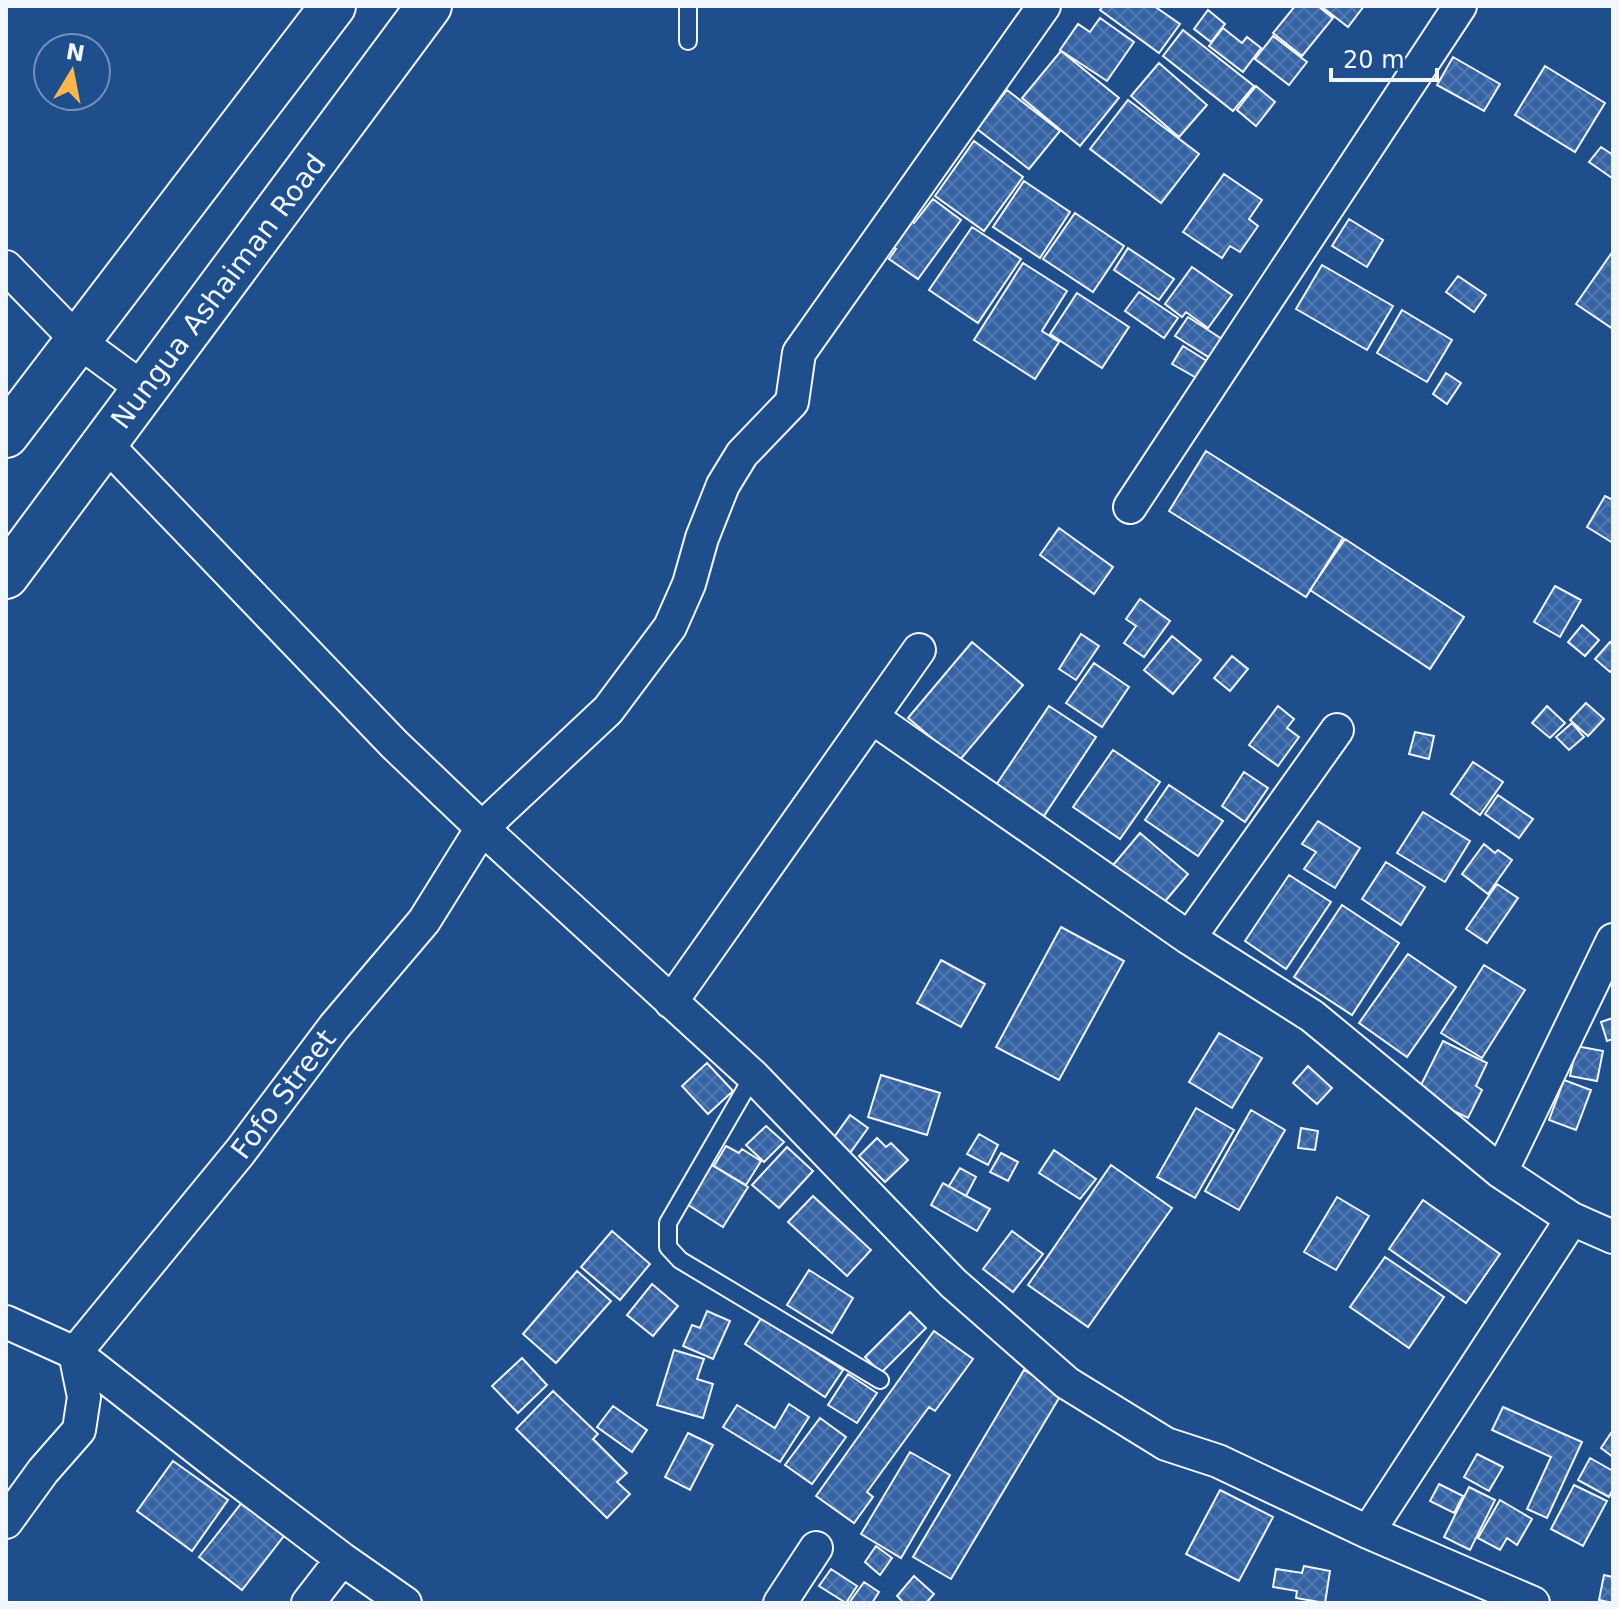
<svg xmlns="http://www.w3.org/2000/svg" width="1619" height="1609" font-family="'DejaVu Sans',sans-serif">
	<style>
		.building { fill: url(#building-cross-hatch); stroke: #f2f6ff; stroke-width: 2 }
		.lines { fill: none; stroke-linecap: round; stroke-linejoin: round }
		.lane-casing { stroke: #f2f6ff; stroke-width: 20 }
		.street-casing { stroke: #f2f6ff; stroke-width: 36 }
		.primary-casing { stroke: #f2f6ff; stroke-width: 48 }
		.lane { stroke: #1f4e8c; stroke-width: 16 }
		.street { stroke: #1f4e8c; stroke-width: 32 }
		.primary { stroke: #1f4e8c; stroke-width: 44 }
		.labels { text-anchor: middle; stroke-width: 6; stroke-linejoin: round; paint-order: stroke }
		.street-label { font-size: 28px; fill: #f2f6ff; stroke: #1f4e8c }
	</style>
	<defs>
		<pattern id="building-cross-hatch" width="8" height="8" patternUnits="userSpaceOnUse" patternTransform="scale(2)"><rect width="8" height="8" fill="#3563a3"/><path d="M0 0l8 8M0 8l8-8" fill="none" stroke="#537ab1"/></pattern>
	</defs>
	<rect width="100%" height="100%" fill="#1f4e8c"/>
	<!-- building -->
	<path class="building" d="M1103,6h51l26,18 -21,29 -59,-43z
		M1295,6h23l15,12 -31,38 -29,-23z
		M1321,6h43l-16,21z
		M1208,10l17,14 -14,18 -17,-13z
		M1100,18l34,24 -27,39 -47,-31 18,-26 12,8z
		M1223,28l19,15 5,-6 14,11 -18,24 -34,-26z
		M1183,30l71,56 -21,25 -70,-55z
		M1273,36l34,26 -18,23 -34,-26z
		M1061,51l58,47 -39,48 -58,-48z
		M1453,57l47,27 -16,27 -47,-26z
		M1159,63l48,42 -28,32 -48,-41z
		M1545,66l60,37 -30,49 -60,-37z
		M1256,86l19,16 -19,24 -19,-16z
		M1007,90l53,41 -31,38 -52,-40z
		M1128,100l71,54 -38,49 -71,-54z
		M974,141l49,36 -39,54 -49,-35z
		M1601,147l12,8 -1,23 -23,-16z
		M1224,174l38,26 -13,19 9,7 -18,26 -10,-6 -8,12 -39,-26z
		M1024,181l46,31 -30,46 -47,-31z
		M933,199l28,21 -43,59 -29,-20 7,-10 -11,-8 19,-25 10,7z
		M1075,213l49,33 -31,46 -50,-33z
		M1349,219l34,21 -16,27 -35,-21z
		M972,227l49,32 -43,64 -49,-33z
		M1128,248l46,31 -15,21 -45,-30z
		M1613,251v78l-37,-25z
		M1023,263l44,28 -25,40 17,11 -24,37 -61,-39z
		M1322,265l71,41 -26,44 -71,-41z
		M1192,267l40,28 -24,33 -22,-16 -4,5 -17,-13z
		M1458,276l28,19 -12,17 -28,-20z
		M1139,292l39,26 -14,20 -39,-27z
		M1077,293l52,34 -27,41 -52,-34z
		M1402,310l50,30 -25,42 -50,-29z
		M1188,317l34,22 -12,19 -35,-22z
		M1183,346l27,17 -10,17 -28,-16z
		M1446,373l15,10 -14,21 -14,-10z
		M1206,451l137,87 -37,59 -137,-86z
		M1605,496l8,4v43l-26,-16z
		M1059,528l54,39 -19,27 -54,-39z
		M1345,539l119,78 -34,52 -120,-79z
		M1555,586l26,14 -21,37 -26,-15z
		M1140,599l30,22 -26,36 -20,-14 12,-17 -10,-7z
		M1582,625l17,15 -14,16 -17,-14z
		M1081,634l18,12 -23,34 -17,-11z
		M1172,636l29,24 -28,34 -29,-24z
		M972,642l51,43 -64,76 -51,-43z
		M1610,642l3,3v24l-3,3 -15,-13z
		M1232,656l16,13 -18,22 -16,-13z
		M1094,663l35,24 -27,40 -36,-24z
		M1586,703l18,16 -16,17 -18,-16z
		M1049,706l47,31 -56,85 -48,-31z
		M1278,706l16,13 -7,9 12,9 -21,29 -29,-21z
		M1547,706l18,17 -15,15 -18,-15z
		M1572,723l12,14 -15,13 -13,-13z
		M1415,732l19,4 -5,23 -20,-5z
		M1113,750l47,32 -40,57 -47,-32z
		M1473,762l30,20 -23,33 -29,-21z
		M1244,772l24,16 -23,34 -23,-16z
		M1169,785l54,36 -25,35 -53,-36z
		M1498,795l35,24 -14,19 -34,-24z
		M1423,812l47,29 -25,41 -48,-29z
		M1318,821l42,27 -25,40 -31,-19 12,-17 -14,-8z
		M1140,833l48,41 -31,37 -48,-41z
		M1484,844l11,9 3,-3 14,10 -24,34 -26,-20z
		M1386,862l39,25 -24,38 -39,-26z
		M1289,875l42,27 -45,67 -41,-28z
		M1497,884l21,14 -31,45 -21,-14z
		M1342,905l57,38 -47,72 -58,-38z
		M1061,927l63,34 -65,119 -63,-33z
		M1408,954l48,33 -49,70 -48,-34z
		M941,960l44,24 -24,43 -44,-24z
		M1484,965l41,25 -43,68 -41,-25z
		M1613,1018v21l-6,2 -6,-19z
		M1219,1033l43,25 -30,50 -43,-26z
		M1443,1041l44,22 -11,23 6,4 -14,28 -51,-25z
		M1576,1046l27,5 -6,30 -27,-5z
		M707,1063l26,28 -25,23 -26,-28z
		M1308,1066l24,22 -15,16 -24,-21z
		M881,1075l59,18 -13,42 -59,-18z
		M1564,1080l27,10 -15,40 -27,-10z
		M1196,1108l38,22 -39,68 -38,-21z
		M1251,1110l34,20 -46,80 -34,-19z
		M850,1115l18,13 -18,25 -18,-13z
		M766,1126l18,16 -20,20 -18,-17z
		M1301,1128l17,3 -3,19 -17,-2z
		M979,1134l19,11 -10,20 -21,-11z
		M877,1138l9,9 5,-4 17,17 -23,22 -26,-26z
		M726,1146l13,7 3,-4 19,12 -15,24 -32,-19z
		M787,1147l26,24 -34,37 -27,-23z
		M1054,1150l42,29 -16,20 -41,-26z
		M1001,1153l17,9 -10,19 -18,-9z
		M710,1164l38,23 -25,40 -38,-24z
		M1111,1165l61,43 -84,119 -60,-42z
		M960,1168l16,9 -10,19 -17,-10z
		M943,1183l47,26 -13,22 -46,-26z
		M813,1196l58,54 -24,26 -59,-54z
		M1337,1197l32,19 -33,54 -32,-18z
		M1423,1200l77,54 -34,49 -77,-54z
		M612,1231l38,33 -30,36 -39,-33z
		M1012,1231l31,23 -30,38 -30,-23z
		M1385,1257l59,40 -35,51 -59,-41z
		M809,1270l44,28 -21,35 -45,-28z
		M577,1271l34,30 -55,62 -33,-29z
		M652,1284l26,22 -25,30 -26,-21z
		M707,1311l23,10 -17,38 -30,-13 9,-21 8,3z
		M910,1312l16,16 -45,45 -16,-16z
		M762,1317l81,53 -18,27 -80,-53z
		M934,1331l39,28 -38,52 -6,-4 -62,85 6,5 -19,26 -38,-27z
		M674,1350l30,9 -7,20 16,5 -10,34 -46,-13z
		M522,1358l25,27 -29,28 -26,-27z
		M1024,1370l38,23 -111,186 -38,-22z
		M848,1374l29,19 -20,30 -29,-18z
		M553,1391l45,43 -5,5 34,34 -10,9 13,12 -23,24 -91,-89z
		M789,1404l20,13 -29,45 -57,-35 14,-22 38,23z
		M613,1406l34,24 -15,22 -35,-25z
		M1503,1407l79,35 -35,76 -20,-9 24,-52 -59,-27z
		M820,1418l26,19 -34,47 -27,-19z
		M1613,1430v27l-12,-9z
		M688,1433l25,12 -23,45 -25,-13z
		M910,1452l40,23 -49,83 -40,-24z
		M1477,1454l26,13 -14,24 -25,-14z
		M1590,1458l23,13v18l-4,8 -31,-17z
		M173,1461l55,39 -36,51 -55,-40z
		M1439,1484l24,12 -9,17 -24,-12z
		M1574,1485l33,16 -24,45 -32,-17z
		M1469,1487l26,13 -25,50 -26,-13z
		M1220,1490l53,27 -34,64 -53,-27z
		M244,1500l43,32 -45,58 -43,-33z
		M1500,1500l32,19 -15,26 -10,-7 -7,12 -22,-12z
		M876,1546l16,12 -12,17 -15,-13z
		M1304,1566l26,5 -5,32 -29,-5 1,-7 -24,-4 3,-18 26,4z
		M831,1569l26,17 -11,17 -27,-17z
		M1604,1575l9,2v26l-14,-3z
		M914,1576l20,18 -8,9h-22l-7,-7z
		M864,1582l15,10 -7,11h-23z"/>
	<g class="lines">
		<defs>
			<path id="lane" d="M688,6v35
				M753,1076l-85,147v24l12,13 200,120"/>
			<path id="street" d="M6,267l71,73 68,50
				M105,443l289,301 88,84 271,248 200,207 114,100 99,61 52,17 150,71 165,71
				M1130,507l330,-501
				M873,718l316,220 123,78 189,156 71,47 41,18
				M1189,938l148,-208
				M671,1002l248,-352
				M1501,1172l112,-232
				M6,1322l69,31 147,115 120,91 63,44
				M6,1522l37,-51 36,-41 5,-33 -9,-44 165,-201 94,-125 90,-106 58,-93 126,-118 62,-83 19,-43 13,-46 21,-53 19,-31 50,-52 7,-49 245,-347
				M1368,1532l204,-313
				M308,1603l34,-44
				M780,1603l36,-55"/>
			<path id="primary" d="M6,435l327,-429
				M6,576l423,-570"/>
		</defs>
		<!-- lane casing -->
		<use href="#lane" class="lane-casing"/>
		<!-- street casing -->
		<use href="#street" class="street-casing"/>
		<!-- primary casing -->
		<use href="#primary" class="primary-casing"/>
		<!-- lane -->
		<use href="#lane" class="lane"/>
		<!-- street -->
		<use href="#street" class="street"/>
		<!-- primary -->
		<use href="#primary" class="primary"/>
	</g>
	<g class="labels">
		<!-- street labels -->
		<g class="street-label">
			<text transform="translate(218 291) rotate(-53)" y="10">Nungua Ashaiman Road</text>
			<text transform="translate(283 1094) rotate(-53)" y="10">Fofo Street</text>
		</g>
	</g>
	<!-- border -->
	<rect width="1619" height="1609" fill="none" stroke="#f2f6ff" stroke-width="16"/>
	<!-- north arrow -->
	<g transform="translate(72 72) rotate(10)"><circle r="38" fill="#1f4e8c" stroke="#7391ba" stroke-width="2"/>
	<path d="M0-6L14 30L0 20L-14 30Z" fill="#ffb74d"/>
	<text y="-12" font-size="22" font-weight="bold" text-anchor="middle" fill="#f2f6ff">N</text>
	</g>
	<!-- scale -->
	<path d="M1331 68v12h106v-12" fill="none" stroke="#f2f6ff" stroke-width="4"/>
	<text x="1343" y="68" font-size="24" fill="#f2f6ff" stroke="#1f4e8c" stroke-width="6" paint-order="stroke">20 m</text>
</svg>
